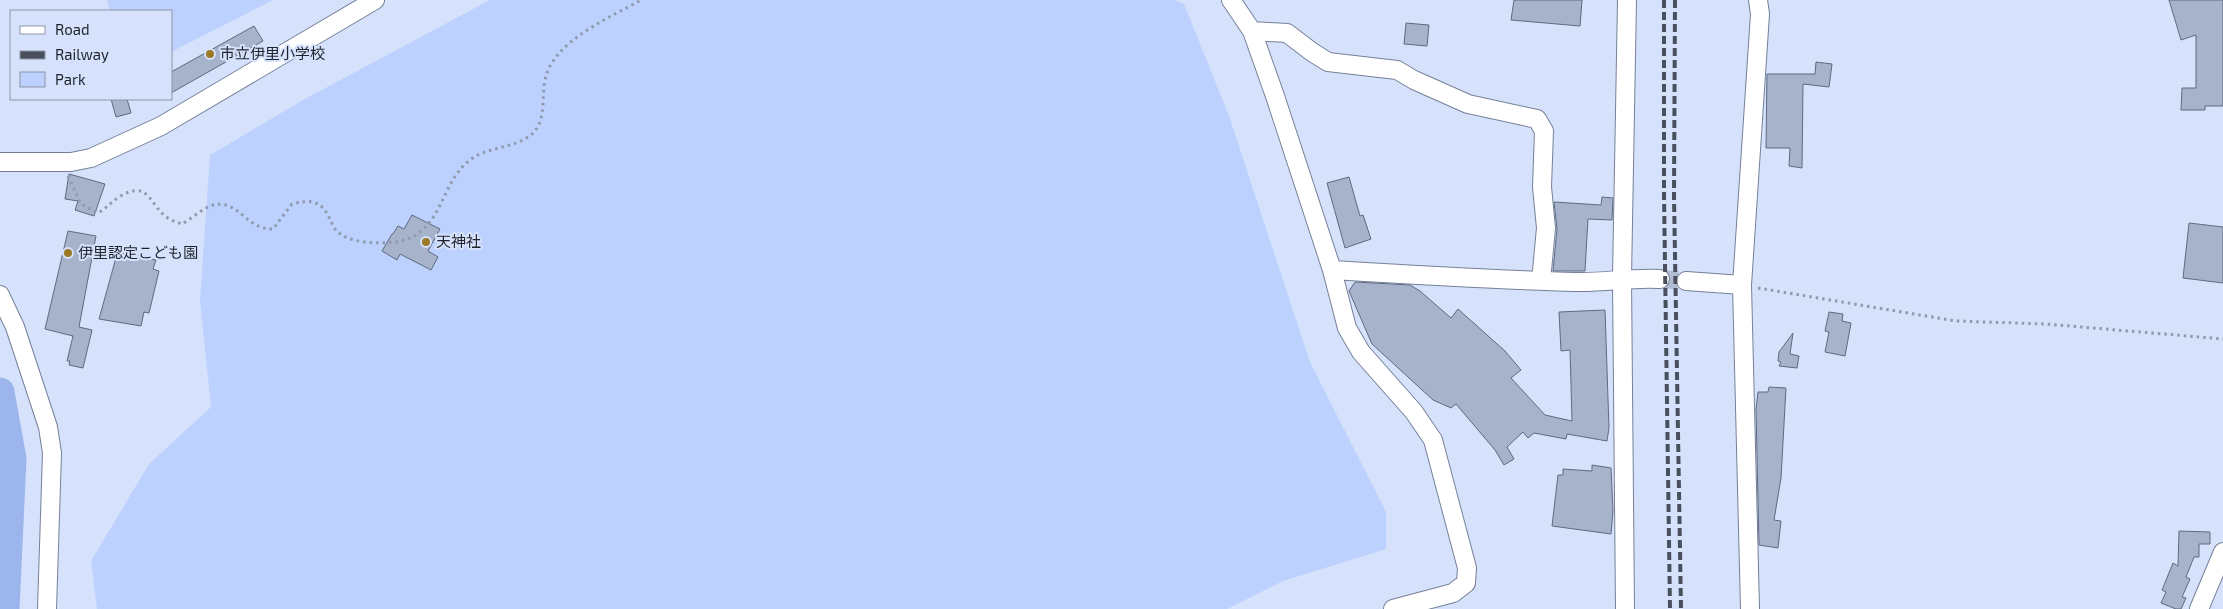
<svg xmlns="http://www.w3.org/2000/svg" width="2223" height="609" font-family="'Exo 2','Noto Sans JP',sans-serif">
	<style>
		.green { fill: #bdd1fe }
		.lines { fill: none; stroke-linecap: round; stroke-linejoin: round }
		.river { stroke: #9cb5ed; stroke-width: 29 }
		.building { fill: #a7b2cb; stroke: #5f6a81 }
		.minor-tunnel { stroke: #b1bcd2; stroke-width: 18; stroke-dasharray: 18 9; stroke-linecap: butt }
		.minor-casing { stroke: #758098; stroke-width: 20 }
		.path { stroke: #9099ad; stroke-width: 3; stroke-dasharray: 2.5 4; stroke-linecap: butt }
		.minor { stroke: #fff; stroke-width: 18 }
		.rail { stroke: #494f5d; stroke-width: 4; stroke-dasharray: 8 4; stroke-linecap: butt }
		.poi-dot { fill: #9c7a25; stroke: #d6e2fc; stroke-width: 2 }
		.labels { text-anchor: middle; stroke-width: 4; stroke-linejoin: round; paint-order: stroke }
		.poi-label { font-size: 15px; fill: #1e222c; stroke: #d6e2fc; text-anchor: start }
	</style>
	<rect width="100%" height="100%" fill="#d6e2fc"/>
	<!-- green -->
	<path class="green" d="M107,0h166l-102,52v-41h-61z
		M490,0h684l10,4 45,112 81,246 76,150v37l-103,32 -56,28h-1130l-6,-48 58,-97 62,-57 -11,-106 10,-146 93,-55z"/>
	<g class="lines">
		<!-- river -->
		<path class="river" d="M0,392l12,67 -7,150"/>
	</g>
	<!-- building -->
	<path class="building" d="M1514,0h68l-2,26 -69,-6z
		M2169,0h54v106h-18v4h-24l1,-22h14v-53l-15,5z
		M1406,23l23,2 -2,21 -23,-2z
		M254,26l9,15 -92,52v-21z
		M1816,62l16,2 -3,23 -26,-3 -1,84 -13,-2 1,-18h-24l1,-74h48z
		M111,99h16l4,14 -15,4z
		M69,174l36,10 -11,32 -19,-6 3,-9 -13,-2z
		M1349,177l11,39 3,-1 8,24 -26,9 -18,-65z
		M1602,197l11,1 -1,22 -24,-1 -3,52h-32l4,-42 -3,-27 47,3z
		M412,215l28,14 -12,22 10,6 -7,13 -31,-16 -3,6 -15,-9 10,-17h1l5,-8 6,3z
		M2189,223l34,4v56l-40,-5z
		M68,231l28,5 -17,91 13,3 -9,38 -14,-3 1,-4h-3l6,-25 -28,-7z
		M123,253l33,7 -3,9 6,2 -10,42 -5,-1 -3,14 -42,-7 18,-65 5,1z
		M1355,282l55,3 10,6 31,27 7,-9 47,42 16,19 -10,8 34,37 27,6 -2,-71 -9,1 -2,-39 46,-2 4,118 -2,13 -40,-7 -1,5 -32,-6 -6,5 -5,-6 -16,15 7,12 -10,6 -9,-15 -39,-46 -5,4 -18,-8 -61,-56 -23,-53z
		M1829,312l14,2 -1,7 9,2 -6,33 -20,-4 4,-20 -4,-1z
		M1793,333l-3,21 9,2 -2,12 -18,-2 2,-4 -3,-1 1,-9z
		M1769,387l17,1 -5,90 -7,42 7,1 -3,27 -19,-3 -3,-136 2,-17h10z
		M1592,465l19,3 2,43 -2,23 -59,-8 6,-51h5v-6l29,2z
		M2179,531l31,1v12h-11v13h-5l-8,20 4,2 -8,18 4,1 -5,11h-5l-15,-6 5,-11 -4,-2 11,-27 5,3z"/>
	<g class="lines">
		<!-- minor-tunnel -->
		<path class="minor-tunnel" d="M1660,279l26,2"/>
		<defs>
			<path id="minor" d="M1231,0l21,31 23,65 57,174 15,58 14,24 53,60 19,28 34,128 -1,15 -13,10 -60,16
				M1252,31l35,2 25,19 16,10 69,8 17,10 54,24 69,15 7,12 -2,56 4,41 -5,53
				M0,162h71l20,-4 70,-32 214,-126
				M1332,270c82,5 163,10 244,12 29,1 55,-5 84,-3
				M1686,281l56,4
				M0,295l15,32 33,100 4,26 -5,156
				M1625,609l-3,-331 5,-278
				M1750,609l-8,-324 18,-271 -2,-14
				M2199,609l24,-57"/>
		</defs>
		<!-- minor casing -->
		<use href="#minor" class="minor-casing"/>
		<!-- path -->
		<path class="path" d="M68,176l13,28 17,9c9,-5 13,-11 21,-16 29,-18 30,6 46,19 5,4 11,6 17,8 9,-5 21,-16 31,-19 26,-6 33,25 60,24l19,-25c17,-4 28,-5 37,13 2,4 4,10 7,13 13,15 48,14 65,11 45,-11 38,-64 75,-85 17,-10 49,-9 61,-28 9,-15 4,-35 9,-52 10,-36 65,-59 95,-76
			M1758,288l198,33 90,3 177,15"/>
		<!-- minor -->
		<use href="#minor" class="minor"/>
		<!-- rail -->
		<path class="rail" d="M1664,0v195l6,414
			M1675,0l-1,196 7,413"/>
	</g>
	<!-- markers -->
	<g class="poi-dot">
		<circle cx="210" cy="54" r="5"/>
		<circle cx="426" cy="242" r="5"/>
		<circle cx="68" cy="253" r="5"/>
	</g>
	<g class="labels">
		<!-- poi labels -->
		<g class="poi-label">
			<text x="220" y="59">市立伊里小学校</text>
			<text x="436" y="247">天神社</text>
			<text x="78" y="258">伊里認定こども園</text>
		</g>
	</g>
	<!-- legend -->
	<rect x="10" y="10" width="162" height="90" fill="#d6e2fc" stroke="#8c95a9"/>
	<rect x="20" y="26" width="25" height="8" fill="#ffffff" stroke="#8c95a9"/>
	<text x="55" y="35" font-size="15" fill="#1e222c">Road</text>
	<rect x="20" y="51" width="25" height="8" fill="#494f5d" stroke="#8c95a9"/>
	<text x="55" y="60" font-size="15" fill="#1e222c">Railway</text>
	<rect x="20" y="72" width="25" height="15" fill="#bdd1fe" stroke="#8c95a9"/>
	<text x="55" y="85" font-size="15" fill="#1e222c">Park</text>
</svg>
